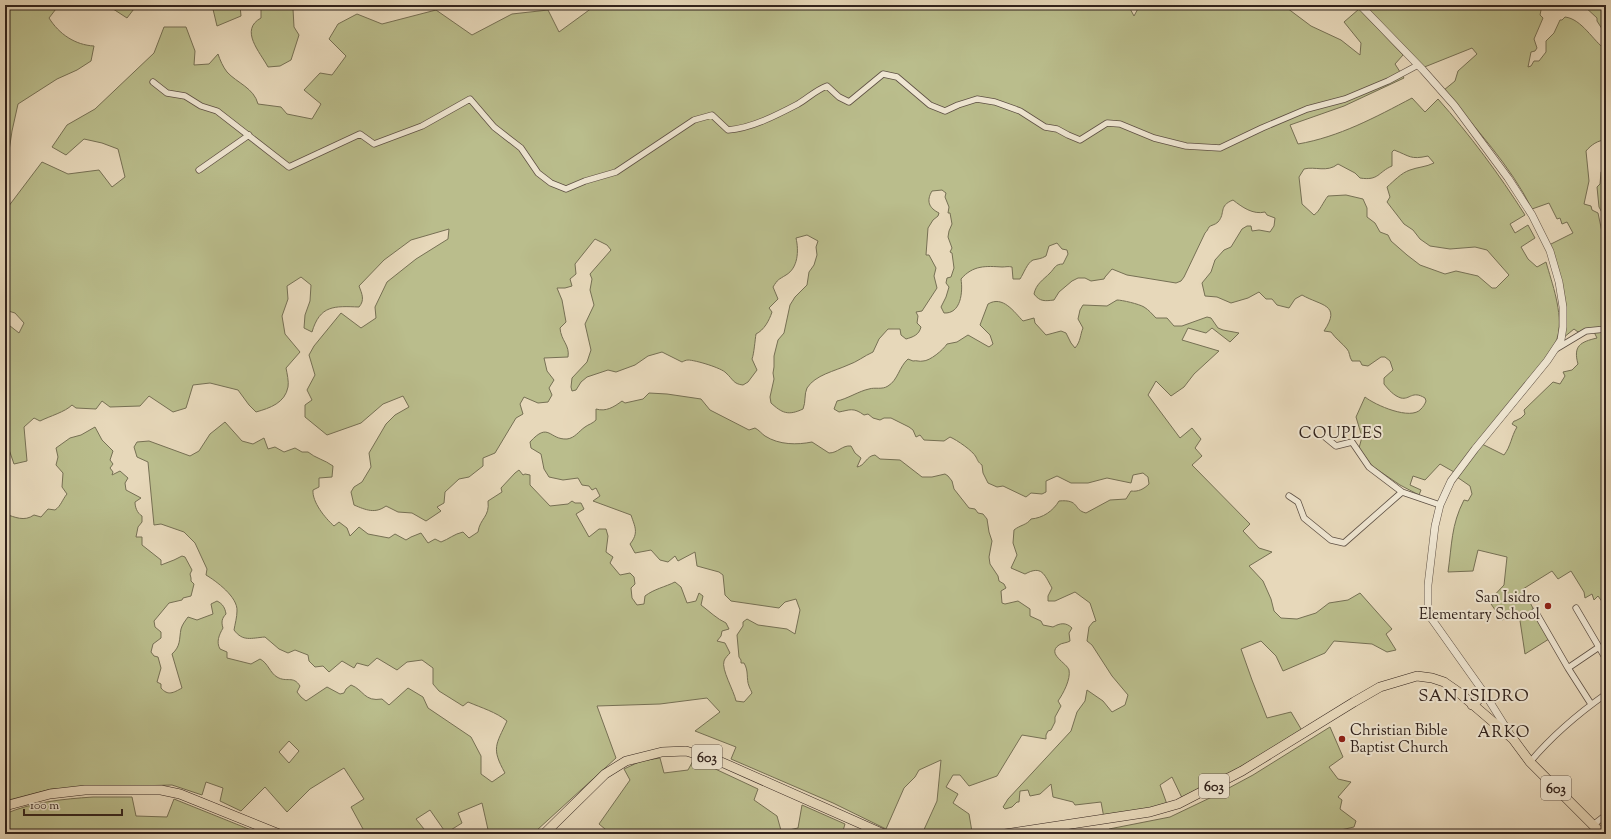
<svg xmlns="http://www.w3.org/2000/svg" width="1611" height="839" font-family="'Sorts Mill Goudy',serif">
	<style>
		.green { fill: #babd8c; stroke: #767054; fill-rule: evenodd }
		.lines { fill: none; stroke-linecap: round; stroke-linejoin: round }
		.minor-casing { stroke: #5e5044; stroke-width: 7 }
		.tertiary-casing { stroke: #5e5044; stroke-width: 8 }
		.primary-casing { stroke: #31221c; stroke-width: 10 }
		.minor { stroke: #efe6d2; stroke-width: 5.5 }
		.tertiary { stroke: #efe6d2; stroke-width: 7 }
		.primary { stroke: #e7d8ba; stroke-width: 9 }
		.poi-dot { fill: #8f2418; stroke: #efe6d2; stroke-width: 1.5 }
		.labels { text-anchor: middle; stroke-width: 4; stroke-linejoin: round; paint-order: stroke }
		.shield { fill: #efe6d2; stroke: #6a5d53; stroke-width: 1 }
		.shield-label { font-size: 14px; font-weight: bold; fill: #31221c }
		.poi-label { font-size: 15px; fill: #31221c; stroke: #efe6d2; text-anchor: end }
		.neighbourhood-label { font-size: 16px; letter-spacing: 1px; fill: #31221c; stroke: #efe6d2 }
		.quarter-label { font-size: 17px; letter-spacing: 1px; fill: #31221c; stroke: #efe6d2 }
	</style>
	<rect width="100%" height="100%" fill="#e7d8ba"/>
	<filter id="stains"><feTurbulence type="fractalNoise" baseFrequency=".005" numOctaves="4"/><feColorMatrix values="0 0 0 0 .2 0 0 0 0 .09 0 0 0 0 .02 0 0 0 .5 -.17"/></filter>
	<radialGradient id="worn" r=".72"><stop offset=".6" stop-color="#630" stop-opacity="0"/><stop offset="1" stop-color="#630" stop-opacity=".3"/></radialGradient>
	<!-- green -->
	<path class="green" d="M5,5h54l-10,13c10,16 26,27 45,28l-3,15 -14,9 -20,9 -39,25 -6,27 -3,20 -4,6z
		M107,5h30l-10,13z
		M212,5h28l1,11 -24,10z
		M261,5h37l-5,4 1,18 5,8 -8,25 -11,6 -12,1c-8,-15 -29,-37 -7,-49z
		M596,5h532l6,11 6,-11h143l28,21 30,14 19,15 1,-12 -17,-21 15,-13 44,46 -8,9 9,14 -60,28 -54,19 8,19c41,-7 78,-27 114,-46l13,14 13,-13c32,36 61,75 87,116l-15,9 5,9 13,-8 7,13 -14,9 7,12 9,8 9,-5c6,21 17,51 12,73 -1,6 -5,12 -8,18l-96,119 -14,-8 -15,16 -12,-4 -3,9 11,5 -2,5 -19,-10 -28,-19 -13,-18 3,-11 -6,-20 9,-20c10,8 46,24 56,12 2,-2 4,-5 5,-8l-1,-3c-13,-8 -15,2 -24,0 -7,-2 -13,-9 -17,-14v-6l9,-8 -3,-9 -5,-4h-4l-13,9 -6,-1 -2,-4h-8c-3,-4 -2,-9 -5,-12 -5,-6 -11,-10 -16,-17l-7,-1c18,-27 -3,-25 -22,-36l-7,4 -6,9 -12,-3 -5,-6h-6l-7,-7 -11,6 -17,5 -14,-6 -12,-1 -3,-13 9,-11 4,-12 9,-10 7,-3 11,-18 5,-3h4l1,5 7,-1 11,2 4,-6 1,-8 -8,-3 -2,-3c-12,3 -23,-5 -32,-12 -15,6 -7,13 -15,22 -3,3 -7,3 -9,5 -1,2 -2,4 -4,6l-21,44 -3,4 -5,2 -49,-8 -15,-6 -7,8 -1,2 -13,2 -6,-3h-7l-6,3 -13,11 -5,8c-9,1 -14,2 -20,-6 2,-10 9,-14 16,-21 5,-5 5,-9 13,-9l5,-10 -1,-4 -5,-1 -5,-6 -8,3 -3,10c-5,3 -9,3 -13,4 -6,3 -9,13 -13,19h-7l-1,-12c-4,-1 -6,0 -10,0 -16,-1 -29,-2 -41,12 2,13 0,35 -17,34l-3,-6 5,-10 3,-10 -3,-4 1,-5 4,-1 3,-9 -2,-15 -2,-1 2,-4 -4,-11 1,-6 3,-7 -2,-11h-2l1,-6 -4,-10 1,-4 -4,-3 -10,1c-6,10 -3,17 7,22l-1,3 -5,4 -5,8 -2,27h3l7,13 -2,8 3,12 -15,23 -6,1 2,4 -1,7 4,4c-2,8 -8,10 -15,12l-5,-4 -1,-6h-12l-9,10 -6,13c-9,4 -16,10 -25,13 -13,6 -33,10 -41,23 -3,6 -1,14 -4,21 -15,7 -21,4 -32,-6l-1,-6 4,-18 -1,-6 1,-6v-11l4,-16 6,-7 6,-28 5,-8 12,-12 2,-13 5,-7 3,-10 -1,-8 2,-6 -11,-6 -11,3c3,13 2,30 -10,37 -8,5 -8,4 -13,12l5,12 -9,9 3,4c-3,9 -8,18 -16,22 -1,6 -2,20 -4,25l5,11 -9,12 -5,3c-10,-1 -10,-6 -17,-12 -4,-5 -31,-13 -38,-13 -2,0 -4,1 -6,2l-20,-10 -14,4 -13,9 -19,7 -8,-2 -21,7 -6,5 -5,8 -4,1 -1,-4 1,-9 15,-16 4,-12 -6,-26 9,-19 -4,-15 2,-11 -2,-5 21,-24 -4,-5 -12,-6 -20,25 1,10 -6,5 2,7 -7,2h-8l5,12 4,22 -6,6c1,13 10,17 8,29l-24,1 3,13 7,9 -5,8 3,7 -4,7 -10,1 -14,-6 -4,7 3,10 -7,4 -21,35 -12,5v8l-14,11 -10,2 -14,13 -1,11 -7,4 4,4 -15,10 -14,-8 -14,-1 -12,-6c-11,8 -20,4 -32,-1l-3,-13 3,-5 8,-5 9,-15 -2,-14 17,-29 9,-9 14,-8 -6,-11 -20,8 -22,19 -34,12 -22,-18v-12l7,-5 -5,-10 8,-15 -6,-20 5,-9 27,-33 20,15 15,-10 -1,-11 12,-25 29,-23 32,-20 1,-10 -38,11 -27,20 -25,26c3,8 6,14 0,21 -25,-1 -39,-2 -47,25l-8,-4 1,-13 5,-14 1,-16 -10,-8 -14,9 1,13 -6,17 3,18 15,18 -14,16c1,5 3,14 2,19 -3,16 -18,21 -32,25l-7,-7 -11,-15 -28,-7 -17,2 -7,23 -13,4 -24,-16 -9,10 -30,1 -8,-6 -6,8 -20,-1 -4,-3c-7,7 -22,11 -32,16l-6,-3 -10,9 3,34 -13,3 -9,-26v-116l14,11 5,-10 -9,-10 -10,-3v-99l37,-49 26,12 31,-4 13,17 13,-10 -7,-28 -16,-6 -18,-4 -18,16 -14,-8 15,-22 28,-16 59,-56 10,-26h22l9,24 -1,14 15,-1 9,-10c2,6 5,13 9,18 10,11 27,16 31,32l23,3 6,7 25,5 9,-15 -17,-14 16,-17 12,2 14,-19 -17,-17 9,-15 19,-10 25,10 54,-14 36,25 40,-21 36,-4 11,22zM1394,150c16,6 16,10 34,6l6,7c-8,4 -16,4 -24,7 -9,3 -16,11 -23,17l3,10 -3,5 17,22 9,6 7,9 10,7 20,3 25,-2 12,3 22,25 -13,13h-4l-14,-12 -22,-5 -11,3 -25,-9 -13,-10 -16,-14 -3,-6 -8,-3 -5,-9 -8,-6v-9l-4,-9 -17,-4 -18,1c-5,6 -8,15 -14,19l-12,-11 -3,-27 5,-8c11,-3 23,4 34,-5l17,9 5,5c19,3 18,-6 32,-12v-14z
		M1360,5h182l-2,10 3,3 -9,21 3,9 -2,3 -4,1 -3,15 3,-1 3,-5h5l7,-9v-11l8,-8 6,-13h2l3,-3c17,2 28,24 41,33l-2,13 2,10v67c-8,0 -15,5 -20,11l3,30 -5,23 7,2 1,4 6,3 4,19 4,2v373l-8,-11 -4,4 -2,-6 -7,4 -1,-6 -13,-21 -13,8 -6,-8 -29,18 26,50 -24,15 -6,-40 -17,6 -13,-19 15,-16 3,-28 -29,-7 -5,21 -25,1c4,-27 3,-47 16,-72l4,1 4,-7 -2,-8 -13,-9 25,-33 22,11c7,-9 7,-18 13,-28l-5,-3 2,-3h1l6,-3 4,-4 -1,-4 29,-28 7,2 5,-8 -2,-4 9,-2 6,-6c-5,-18 2,-22 19,-26l-5,-10 -14,4 -4,-3 -11,9 1,-13 -15,-80 24,-12 -6,-11 -5,2 -2,-6 -3,1 -8,-16 -17,6c-22,-44 -57,-81 -88,-119l11,-9 3,-10 19,-17 -5,-6 -50,20z
		M1583,5h23v30l-9,-14v-3z
		M1606,166v54l-7,-13 -2,-20 3,-3 1,-12z
		M1117,300c5,0 22,4 27,7 5,3 8,7 12,11h11l7,8h8l25,-9 4,1 7,10 5,2 16,3 -9,9 -18,-14 -6,5 -18,-5 -6,12 37,11 -25,23 -10,13 -13,9 -15,-15 -8,14 32,43 12,-10 9,11 -6,9 7,8 -10,9 58,59 -7,7 16,17 13,4 -23,14 14,15 8,18 3,12 7,7 16,1 19,-6 13,-10 19,-3 12,-7 32,36 -6,5 10,16 -9,2 -15,-8 -38,-3 -9,12 -42,18 -7,-15 -15,-15 -20,8 11,31 15,38 24,-6 13,22 -121,66 -11,-23 -12,8 8,22 -64,11 -3,-16 -26,3 -2,-3 -20,-5 -2,-13 -11,10 -10,2 -2,-6 -8,1 -1,11h-2l-5,5 -7,2 -2,-2 5,-8 63,-68 6,-19 8,-11 2,-11 16,11 9,11 13,-7 3,-10 -16,-19 -20,-31 -5,-4 2,-14 4,-5 3,-1 -6,-18 -15,-11 -20,9h-7v-5l4,-8c-8,-14 -10,-23 -27,-14l-14,-6 6,-13 -4,-12 1,-13c6,-5 13,-5 17,-11 12,-1 22,-8 28,-18 21,-2 14,9 27,12l24,-13 16,-1 5,-8c7,1 13,-2 18,-7l-1,-7 -5,-4 -10,2 -2,8 -24,-5 -19,5h-17l-14,-7 -11,5v11l-4,2 -11,-1 -5,4 -23,-11 -6,1 -9,-4 -5,-10 -1,-8c-4,-3 -4,-4 -6,-8 -3,-6 -19,-17 -26,-20l-6,4 -20,-1 -4,-5 -4,2 -3,-7 -4,-3 -18,-9h-7l-4,2 -7,-2 -5,-4 -4,1c-11,-8 -14,-5 -25,-3l-5,-3 3,-8c10,-2 22,-10 32,-12 6,-2 13,1 19,-3 10,-6 11,-19 20,-27l5,2c4,-1 6,1 10,0 7,0 20,-11 24,-17l10,-2 11,-7 21,12 4,-3 -3,-9 -10,-10 8,-21c15,-9 26,8 35,17l11,-3 1,5 11,12 15,-4 5,2 5,10 4,5c6,-7 5,-13 8,-20l-5,-9 2,-9 3,-5 24,1z
		M649,393l18,1 34,5 9,11 39,20 6,-2c4,2 7,6 10,8 14,9 32,9 47,6l17,11c9,0 13,-8 22,-7l4,7 6,5 -4,9c8,-1 9,-11 18,-12l5,4 20,1 22,17h10l13,-3 3,2 4,5 2,8 15,19 6,1 3,4 5,1 4,5 2,13 3,9 -3,16 1,7 8,12 1,5 5,3 2,4 -5,3 1,12 3,1 13,-3 12,8v7l11,5 2,4 10,2c7,-4 13,-5 19,1l-3,5 1,8c-3,2 -9,2 -11,4 -13,9 8,18 10,25 2,9 -6,24 -11,31l3,5 -6,11v5l-4,8 -3,1 -2,4v4l-24,-4 -25,41 -28,10 -9,-11h-7l-7,12 12,7 -5,9 16,11 3,18 -18,2h-32l15,-33 4,-41 -22,10 -4,7 -11,11 -18,41 -53,-26 -102,-44 5,-12 -41,-16 25,-19 -13,-14 -47,6 -63,2 19,52 -79,72 -6,4h-42l-7,-31 -24,10 4,10 -16,10 -16,-23 -14,9 12,15h-70l5,-5 -12,-22 13,-8 -20,-31 -34,21 -23,23 -22,-25 -24,24 -21,-10 3,-13 -17,-6 -4,13 -30,-10 -69,2 -52,2 -46,12v-287c10,3 19,8 29,1l7,2 7,-8 7,1c6,-4 7,-10 12,-16l-5,-7 1,-14 -7,-8 2,-8 -2,-9 14,-10 11,-3 14,-8 7,13 11,11 -3,9 3,4 -3,4 3,4 -1,3 8,-4 8,7 -3,5 1,7 15,8 -6,4c0,5 2,11 7,14v6l-4,5 -2,10h6v8l19,15v5l13,-5 8,-4 3,1 7,13 -2,4 1,4v3l3,3 -3,12 -8,2 -1,2 -13,3 -15,18 1,6 6,5v6l-8,6 -2,8 3,4 4,1 3,11 -4,14 4,2v4c7,8 12,5 21,0l-10,-34c9,-8 7,-15 9,-25 1,-4 4,-8 7,-12l9,3 16,-6 -2,-10 6,-3c6,3 8,7 9,13 -4,4 -5,8 -3,14 -4,7 -7,14 -3,21l7,3v6l24,6 9,-5c8,4 10,14 17,18 10,6 16,-2 23,9l-3,6 4,5 5,4 21,-14 13,7 4,-1 2,-4 5,-4c13,5 13,17 31,14l7,6 19,-17 15,9 5,11 43,29 10,19v18l11,8 13,-9c-14,-25 -9,-28 2,-52 -11,-9 -25,-13 -39,-19l-5,4 -24,-15 -6,-7v-16l-11,-8 -15,2 -10,8 -20,-12 -9,8 -11,-3 -3,5 -12,-7 -13,11 -6,-6 -8,1 -6,-6 -1,-6 -13,-5 -7,3 -9,-4 -14,-12c-14,1 -22,5 -31,-7 1,-6 3,-13 3,-19 1,-14 -21,-30 -31,-36l1,-6 -12,-26 -11,-11 -23,-8 -7,1 -6,-63 -11,-5 -3,-10 3,-5 12,-1 41,15 9,-5 11,-17 15,-12 17,19 11,3 11,-6 4,11 7,-2 9,5 11,-4 7,4h6c7,6 17,8 25,14l-1,11 -13,1v9l-6,3c-1,12 12,28 21,36l5,-4 8,6 3,8 9,-9 9,7 21,4 6,-4 11,6 5,-3 10,-4 7,10 7,-4 6,3c8,-3 13,-8 22,-10l6,6 9,-6c2,-14 12,-15 10,-31l14,-9 -1,-4 14,-15 4,-3 4,5 2,-1 5,1v10l20,21 18,-2 4,-3 3,2h6l3,6 -8,5 13,23 10,-8h7l2,7 -2,16 7,5 -3,6 10,12 10,-2 4,4 1,7 -4,4 1,10 5,7 7,-1 1,-8c9,-7 20,-9 30,-14l6,5 6,16 9,-2 3,-8 4,3 -2,9c8,6 16,14 25,18l3,6 -7,2 -1,5 -4,5 8,2 5,10c-2,2 -5,5 -6,8 -3,8 10,30 12,40l8,1 8,-9c-1,-3 -2,-4 -3,-7 -3,-7 0,-15 -5,-23h-3v-3l-2,-3 -2,-22 6,-9v-4l4,-3 11,6 29,4 8,5 5,-24 -4,-11 -11,3 -6,6 -48,-7 -6,-6 -2,-20 -4,-3 -22,-6 -2,-14 -17,9 -3,-5 -7,6 -8,-2 -9,-10 -16,3 -5,-9c9,-11 5,-17 1,-29l-38,-14 7,-5 -4,-8 -4,2 -3,-4 -7,-1 -4,-7 -15,2 -14,-3 -5,-8 -3,-15 -10,-6 -1,-6c19,-21 19,-2 37,-3 8,-1 12,-8 18,-12 4,-3 7,-3 11,-7v-11c10,3 18,-2 26,-8l3,2 18,-4zM289,741l10,10 -10,12 -10,-11z
		M1330,727l13,30 -14,10 9,12 13,3 -13,15 4,3 -2,9 16,12 -2,6 -31,7h-214v-5l61,-12 44,-21 39,-21z
		M660,758l4,15 24,-3 6,-11 64,30 -4,11 23,16 5,18h-171l-12,-10 31,-44 -6,-11 17,-8z
		M93,797h39l4,19 31,1 7,-18 87,35h-256v-20c27,-12 58,-15 88,-17z
		M802,805l43,19 -3,10h-50l-3,-4 9,-2z"/>
	<g class="lines">
		<defs>
			<path id="minor" d="M153,82l14,11 18,3 16,10 16,5 72,56 71,-33 14,10 48,-18 48,-27 24,28 27,21 17,25 13,10 15,6 19,-8 31,-9 78,-52 18,-5 16,15c24,-2 49,-15 70,-26 10,-6 18,-14 29,-18l12,11 10,5 34,-28 14,3 33,28 15,6 13,-6 19,-6 18,3 25,9 25,16 12,2 11,6 12,5 27,-17 13,1 34,14 32,8 34,2 42,-20 45,-19 38,-10 43,-18 30,-16
				M199,170l50,-35
				M1556,349l30,-18 20,-2
				M1325,437l11,9 16,-4 17,25 33,25 38,13
				M1289,496l9,6 6,16 27,22 13,3 58,-51
				M1576,608l30,51
				M1535,611l33,57 23,36
				M1568,668l31,-21
				M1530,762c22,-26 49,-49 76,-68
				M1593,825l13,-10"/>
			<path id="tertiary" d="M1360,5l63,65 31,35 54,73 24,37 18,36 9,31 4,25v20l-2,13 -14,21 -72,88 -24,32 -11,24 -5,21 -7,59v25l3,8 54,76 25,40"/>
			<path id="primary" d="M1472,705l13,-11
				M5,806l45,-12 35,-4h76l19,4 99,40
				M544,834l61,-60 21,-13 36,-9 24,-1 33,10 165,73
				M1005,834l145,-22 28,-8 64,-33 112,-69 26,-15 37,-11 15,2 12,4 13,9 56,48 17,23 72,72"/>
		</defs>
		<!-- minor casing -->
		<use href="#minor" class="minor-casing"/>
		<!-- tertiary casing -->
		<use href="#tertiary" class="tertiary-casing"/>
		<!-- primary casing -->
		<use href="#primary" class="primary-casing"/>
		<!-- minor -->
		<use href="#minor" class="minor"/>
		<!-- tertiary -->
		<use href="#tertiary" class="tertiary"/>
		<!-- primary -->
		<use href="#primary" class="primary"/>
	</g>
	<!-- markers -->
	<g class="poi-dot">
		<circle cx="1548" cy="606" r="4"/>
		<circle cx="1342" cy="739" r="4"/>
	</g>
	<g class="labels">
		<!-- shield labels -->
		<g class="shield">
			<rect x="692" y="745" width="30" height="24" rx="3"/>
			<rect x="1199" y="774" width="30" height="24" rx="3"/>
			<rect x="1541" y="776" width="30" height="24" rx="3"/>
		</g>
		<g class="shield-label">
			<text x="707" y="762">603</text>
			<text x="1214" y="791">603</text>
			<text x="1556" y="793">603</text>
		</g>
		<!-- poi labels -->
		<g class="poi-label">
			<text x="1540" y="602">San Isidro<tspan x="1540" dy="17">Elementary School</tspan></text>
			<text x="1350" y="735" text-anchor="start">Christian Bible<tspan x="1350" dy="17">Baptist Church</tspan></text>
		</g>
		<!-- neighbourhood labels -->
		<g class="neighbourhood-label">
			<text x="1341" y="438">COUPLES</text>
			<text x="1504" y="737">ARKO</text>
		</g>
		<!-- quarter labels -->
		<g class="quarter-label">
			<text x="1474" y="701">SAN ISIDRO</text>
		</g>
	</g>
	<!-- margin -->
	<rect width="1611" height="839" fill="none" stroke="#e7d8ba" stroke-width="20"/>
	<rect x="6" y="6" width="1599" height="827" fill="none" stroke="#31221c" stroke-width="2"/>
	<rect x="10" y="10" width="1591" height="819" fill="none" stroke="#31221c"/>
	<!-- scale -->
	<path d="M24 809v6h98v-6" fill="none" stroke="#31221c" stroke-width="2"/>
	<text x="30" y="809" font-size="12" fill="#31221c" stroke="#efe6d2" stroke-width="3" paint-order="stroke">100 m</text>
	<rect width="100%" height="100%" filter="url(#stains)"/>
	<rect width="100%" height="100%" fill="url(#worn)"/>
</svg>
